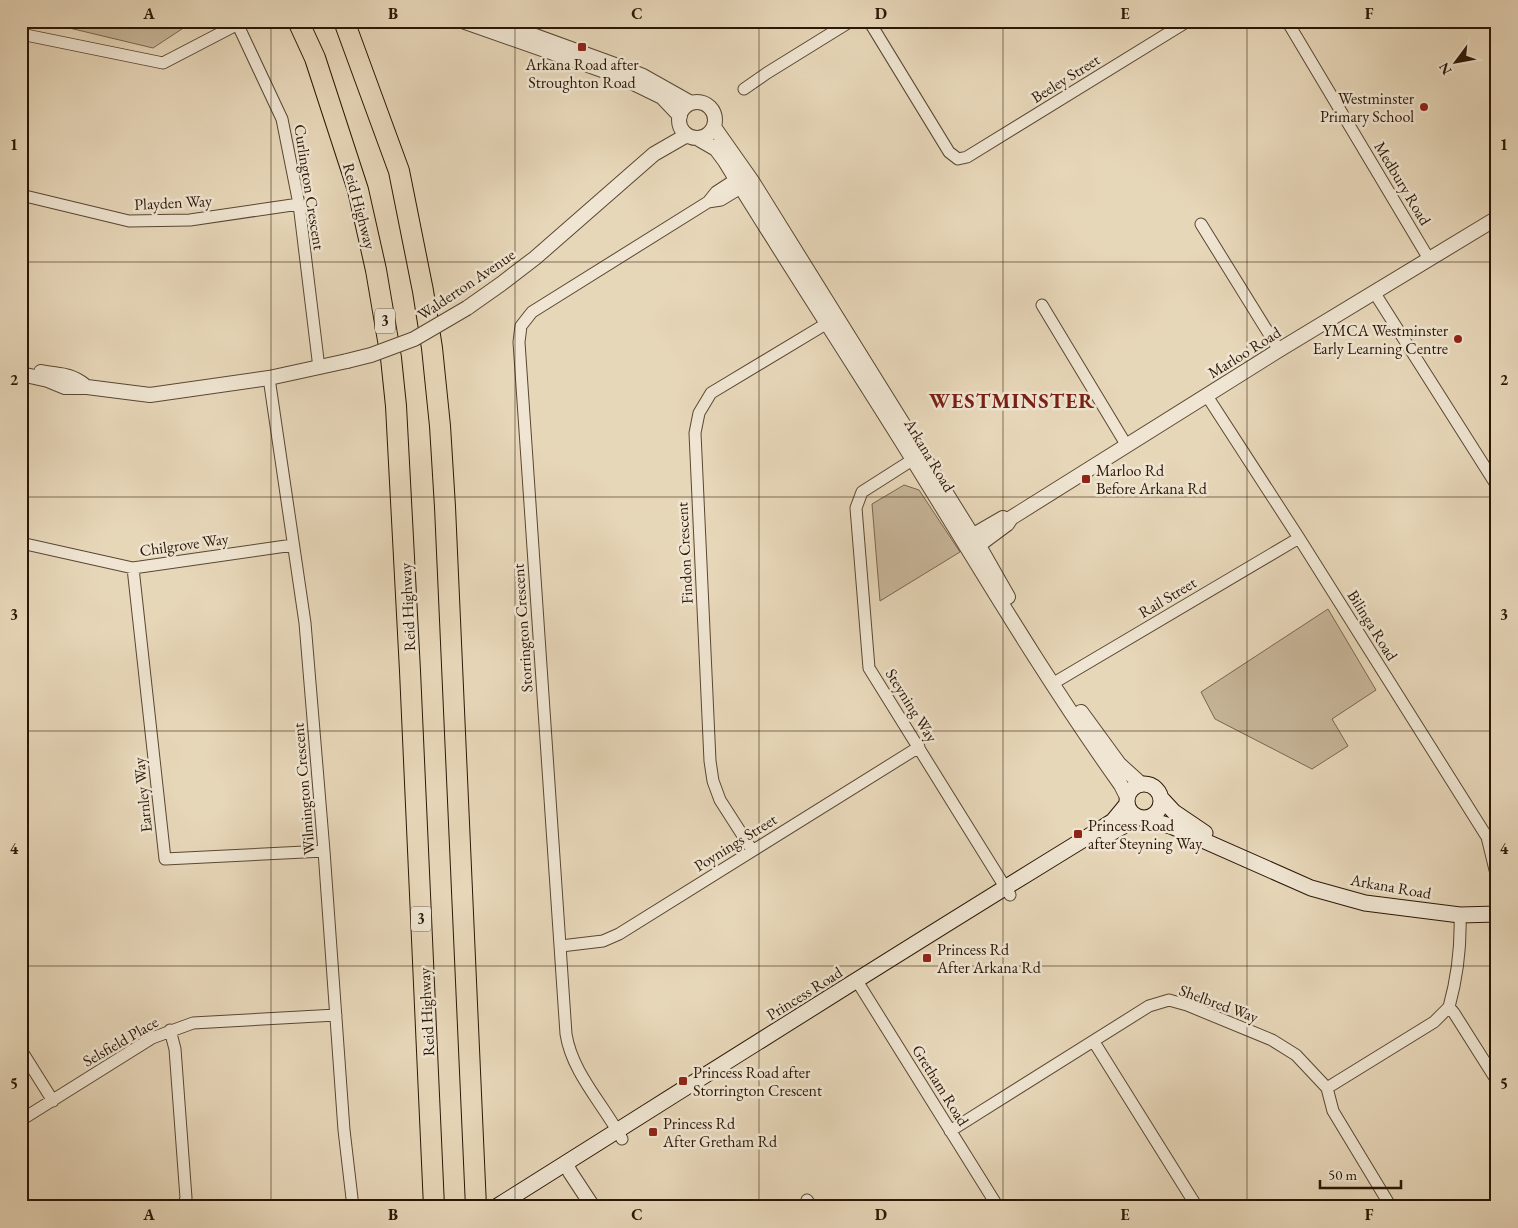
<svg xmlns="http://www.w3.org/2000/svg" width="1518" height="1228" font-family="'EB Garamond',serif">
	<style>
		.green { fill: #c7b69a; stroke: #796650 }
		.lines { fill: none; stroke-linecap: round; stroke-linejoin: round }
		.minor-casing { stroke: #5a4732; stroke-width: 13 }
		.tertiary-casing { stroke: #5a4732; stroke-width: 16 }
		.secondary-casing { stroke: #2b1705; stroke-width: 17 }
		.motorway-casing { stroke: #2b1705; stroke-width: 22 }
		.minor { stroke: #efe5d2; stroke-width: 11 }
		.tertiary { stroke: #efe5d2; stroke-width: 14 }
		.secondary { stroke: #efe5d2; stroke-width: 15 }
		.motorway { stroke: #e7d7b9; stroke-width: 20 }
		.tertiary-bridge-casing { stroke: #5a4732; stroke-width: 16; stroke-linecap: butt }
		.tertiary-bridge { stroke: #efe5d2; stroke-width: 14 }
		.grid { fill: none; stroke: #2b1705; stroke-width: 1; stroke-opacity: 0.55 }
		.poi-dot { fill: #8f2418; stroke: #efe5d2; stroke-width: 2 }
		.labels { text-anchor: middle; stroke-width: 5; stroke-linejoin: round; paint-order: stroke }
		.shield { fill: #efe5d2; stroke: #665542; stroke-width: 1 }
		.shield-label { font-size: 15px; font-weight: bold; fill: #2b1705 }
		.poi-label { font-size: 16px; fill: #2b1705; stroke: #efe5d2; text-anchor: start }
		.street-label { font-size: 16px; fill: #2b1705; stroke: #efe5d2 }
		.district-label { font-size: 21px; font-weight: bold; letter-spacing: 1px; fill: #7a1f14; stroke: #efe5d2 }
		.neatline { fill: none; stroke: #2b1705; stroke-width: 2 }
		.grid-label { font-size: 16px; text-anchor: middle; font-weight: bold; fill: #2b1705 }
	</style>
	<rect width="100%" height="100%" fill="#e7d7b9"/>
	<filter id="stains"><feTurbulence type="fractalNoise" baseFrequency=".004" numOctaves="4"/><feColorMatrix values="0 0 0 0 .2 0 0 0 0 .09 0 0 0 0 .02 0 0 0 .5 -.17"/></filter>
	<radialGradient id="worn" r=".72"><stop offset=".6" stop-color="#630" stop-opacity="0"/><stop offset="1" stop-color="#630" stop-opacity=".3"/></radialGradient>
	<!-- green -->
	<path class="green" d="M40,21h154l-41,27z
		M904,485l15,5 41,62 -80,49 -8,-97z
		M1328,609l48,81 -44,29 16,27 -36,23 -97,-50 -14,-27z"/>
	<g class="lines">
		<defs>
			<path id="minor" d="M236,21l46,98 17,85 20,164
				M869,21l80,131 9,7 9,-2 221,-136
				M1287,21l142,238
				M21,34l142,29 75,-39
				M744,89l23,-16 84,-52
				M21,195l108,26 61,-1 109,-16
				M708,202l13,-2 28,-17
				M1201,224l78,126
				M1374,292l123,194
				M1042,305l85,141
				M269,378l36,245 19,228 20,279 9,77
				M1207,396l92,142 188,299 10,41
				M920,455l-58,37 -6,16 13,160 141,227
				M21,543l112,25 160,-23
				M133,568l32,291 159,-8
				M1052,684l247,-146
				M752,850l-32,-50 -7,-19 -3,-20 -15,-328 4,-20 12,-20 123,-74
				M1460,915c1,30 -3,63 -11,92l5,6 43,68
				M561,946l42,-5 16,-7 300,-187
				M857,981l141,226
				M170,1030l5,19 11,149 -3,9
				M1094,1042l103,165
				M21,1050l32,51
				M1327,1088l107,-66 15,-15
				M21,1120l131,-82 41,-15 143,-8
				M950,1131l199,-125 20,-6 18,5 85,35 24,15 31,33 6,23 58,96
				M622,1139c-18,-34 -50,-66 -56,-105l-47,-692 2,-16 11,-14 176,-110 8,-10 26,-17
				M807,1200l5,7"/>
			<path id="tertiary" d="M462,21l157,55 43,21 18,19
				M494,21l124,45 25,10 48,27
				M679 120a18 18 0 1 1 36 0a18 18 0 1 1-36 0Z
				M714,127l38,54 227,365 29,51
				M697,138l19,11 9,12c61,100 125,197 187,297 68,110 134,222 209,327l6,12
				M467,308l34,-24 34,-26 119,-104 33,-19
				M41,372c17,4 27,1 43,13
				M21,374l27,6 17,7h22l63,8 119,-17 78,-17
				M965,540l38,-22
				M972,550l35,-26 4,-6 268,-168 218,-132
				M1081,712l38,52 22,20
				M566,1163l4,9 23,35"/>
			<path id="secondary" d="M1127 801a17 17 0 1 1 34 0a17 17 0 1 1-34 0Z
				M1161,798l13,14 31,21
				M1144,818l29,9 138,61 54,15 95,12 37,-1
				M1106,836l33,-19
				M496,1207c199,-125 397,-251 598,-374l19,-12 14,-17"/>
			<path id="motorway" d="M298,21l17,37 43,132 18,80 15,88 5,48 14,265 24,536
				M344,21l55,150 24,120 9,57 8,78 5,81 31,700"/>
		</defs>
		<!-- minor casing -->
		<use href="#minor" class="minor-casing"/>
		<!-- tertiary casing -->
		<use href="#tertiary" class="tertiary-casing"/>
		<!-- secondary casing -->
		<use href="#secondary" class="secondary-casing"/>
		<!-- motorway casing -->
		<use href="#motorway" class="motorway-casing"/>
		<!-- minor -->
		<use href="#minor" class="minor"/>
		<!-- tertiary -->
		<use href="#tertiary" class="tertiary"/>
		<!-- secondary -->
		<use href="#secondary" class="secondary"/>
		<!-- motorway -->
		<use href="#motorway" class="motorway"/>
		<defs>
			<path id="tertiary-bridge" d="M347,361l24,-6 43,-16 53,-31"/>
		</defs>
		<!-- tertiary-bridge casing -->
		<use href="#tertiary-bridge" class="tertiary-bridge-casing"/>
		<!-- tertiary-bridge -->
		<use href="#tertiary-bridge" class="tertiary-bridge"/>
	</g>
	<!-- grid -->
	<path class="grid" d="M271,21v1186M515,21v1186M759,21v1186M1003,21v1186M1247,21v1186M21,262h1476M21,497h1476M21,731h1476M21,966h1476"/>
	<!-- markers -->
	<g class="poi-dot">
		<rect x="577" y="42" width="10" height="10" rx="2.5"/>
		<circle cx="1424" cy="107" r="5"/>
		<circle cx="1458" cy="339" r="5"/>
		<rect x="1081" y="474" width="10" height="10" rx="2.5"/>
		<rect x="1073" y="829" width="10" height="10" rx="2.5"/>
		<rect x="922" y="953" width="10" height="10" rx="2.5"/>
		<rect x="678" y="1076" width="10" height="10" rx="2.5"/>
		<rect x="648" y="1127" width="10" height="10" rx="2.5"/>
	</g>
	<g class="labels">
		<!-- shield labels -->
		<g class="shield">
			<rect x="375" y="308.5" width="20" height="25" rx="4"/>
			<rect x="411" y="906.5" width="20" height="25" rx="4"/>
		</g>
		<g class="shield-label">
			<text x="385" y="326">3</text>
			<text x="421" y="924">3</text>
		</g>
		<!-- poi labels -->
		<g class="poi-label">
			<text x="582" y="70" text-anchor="middle">Arkana Road after<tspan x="582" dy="18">Stroughton Road</tspan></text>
			<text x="1414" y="104" text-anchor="end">Westminster<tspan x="1414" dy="18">Primary School</tspan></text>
			<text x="1448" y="336" text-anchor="end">YMCA Westminster<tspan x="1448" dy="18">Early Learning Centre</tspan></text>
			<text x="1096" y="476">Marloo Rd<tspan x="1096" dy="18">Before Arkana Rd</tspan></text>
			<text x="1088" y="831">Princess Road<tspan x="1088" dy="18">after Steyning Way</tspan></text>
			<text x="937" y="955">Princess Rd<tspan x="937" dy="18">After Arkana Rd</tspan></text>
			<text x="693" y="1078">Princess Road after<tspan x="693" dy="18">Storrington Crescent</tspan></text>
			<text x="663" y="1129">Princess Rd<tspan x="663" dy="18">After Gretham Rd</tspan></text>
		</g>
		<!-- street labels -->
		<g class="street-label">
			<text transform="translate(1065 78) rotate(-32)" y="6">Beeley Street</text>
			<text transform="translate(1403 183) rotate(59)" y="6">Medbury Road</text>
			<text transform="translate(310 187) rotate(81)" y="6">Curlington Crescent</text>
			<text transform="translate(173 202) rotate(-3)" y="6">Playden Way</text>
			<text transform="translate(360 206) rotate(75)" y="6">Reid Highway</text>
			<text transform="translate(466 284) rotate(-34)" y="6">Walderton Avenue</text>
			<text transform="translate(1244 352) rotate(-32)" y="6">Marloo Road</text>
			<text transform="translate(930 455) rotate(59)" y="6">Arkana Road</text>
			<text transform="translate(184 544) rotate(-8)" y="6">Chilgrove Way</text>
			<text transform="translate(684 553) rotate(-93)" y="6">Findon Crescent</text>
			<text transform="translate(1167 597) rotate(-31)" y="6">Rail Street</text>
			<text transform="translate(407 607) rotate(-93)" y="6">Reid Highway</text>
			<text transform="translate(1373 625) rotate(58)" y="6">Bilinga Road</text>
			<text transform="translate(522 628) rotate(-94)" y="6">Storrington Crescent</text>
			<text transform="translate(912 705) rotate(58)" y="6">Steyning Way</text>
			<text transform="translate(303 789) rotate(-95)" y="6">Wilmington Crescent</text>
			<text transform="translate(142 795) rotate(-96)" y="6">Earnley Way</text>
			<text transform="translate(735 842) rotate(-32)" y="6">Poynings Street</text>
			<text transform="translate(1391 886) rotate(10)" y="6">Arkana Road</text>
			<text transform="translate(804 993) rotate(-32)" y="6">Princess Road</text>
			<text transform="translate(1219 1003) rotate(20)" y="6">Shelbred Way</text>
			<text transform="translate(426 1012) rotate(-93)" y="6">Reid Highway</text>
			<text transform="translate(120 1041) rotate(-30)" y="6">Selsfield Place</text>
			<text transform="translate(941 1085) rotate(58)" y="6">Gretham Road</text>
		</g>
		<!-- district labels -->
		<g class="district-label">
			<text x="1012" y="408">WESTMINSTER</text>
		</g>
	</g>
	<!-- margin -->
	<rect width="1518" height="1228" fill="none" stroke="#e7d7b9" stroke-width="55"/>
	<!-- north arrow -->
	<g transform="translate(1456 62) rotate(238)" stroke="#efe5d2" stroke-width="4" paint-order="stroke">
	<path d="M0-4L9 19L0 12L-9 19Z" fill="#2b1705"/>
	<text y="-8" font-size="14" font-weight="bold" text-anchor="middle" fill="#2b1705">N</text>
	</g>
	<!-- scale -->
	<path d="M1320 1180v8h81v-8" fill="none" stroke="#2b1705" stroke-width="2.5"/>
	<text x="1328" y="1180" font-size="15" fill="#2b1705" stroke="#efe5d2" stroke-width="4" paint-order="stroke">50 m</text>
	<rect x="28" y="28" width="1462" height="1172" class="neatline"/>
	<g class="grid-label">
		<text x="149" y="19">A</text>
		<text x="393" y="19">B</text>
		<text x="637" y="19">C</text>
		<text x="881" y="19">D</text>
		<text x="1125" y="19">E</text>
		<text x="1369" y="19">F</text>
		<text x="14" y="150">1</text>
		<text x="1504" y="150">1</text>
		<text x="14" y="385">2</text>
		<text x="1504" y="385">2</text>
		<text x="14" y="620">3</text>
		<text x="1504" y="620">3</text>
		<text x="14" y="854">4</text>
		<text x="1504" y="854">4</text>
		<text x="14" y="1089">5</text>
		<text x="1504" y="1089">5</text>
		<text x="149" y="1220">A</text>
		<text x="393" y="1220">B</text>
		<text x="637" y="1220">C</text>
		<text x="881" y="1220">D</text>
		<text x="1125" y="1220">E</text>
		<text x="1369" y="1220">F</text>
	</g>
	<rect width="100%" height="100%" filter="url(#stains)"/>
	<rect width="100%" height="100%" fill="url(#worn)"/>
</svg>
